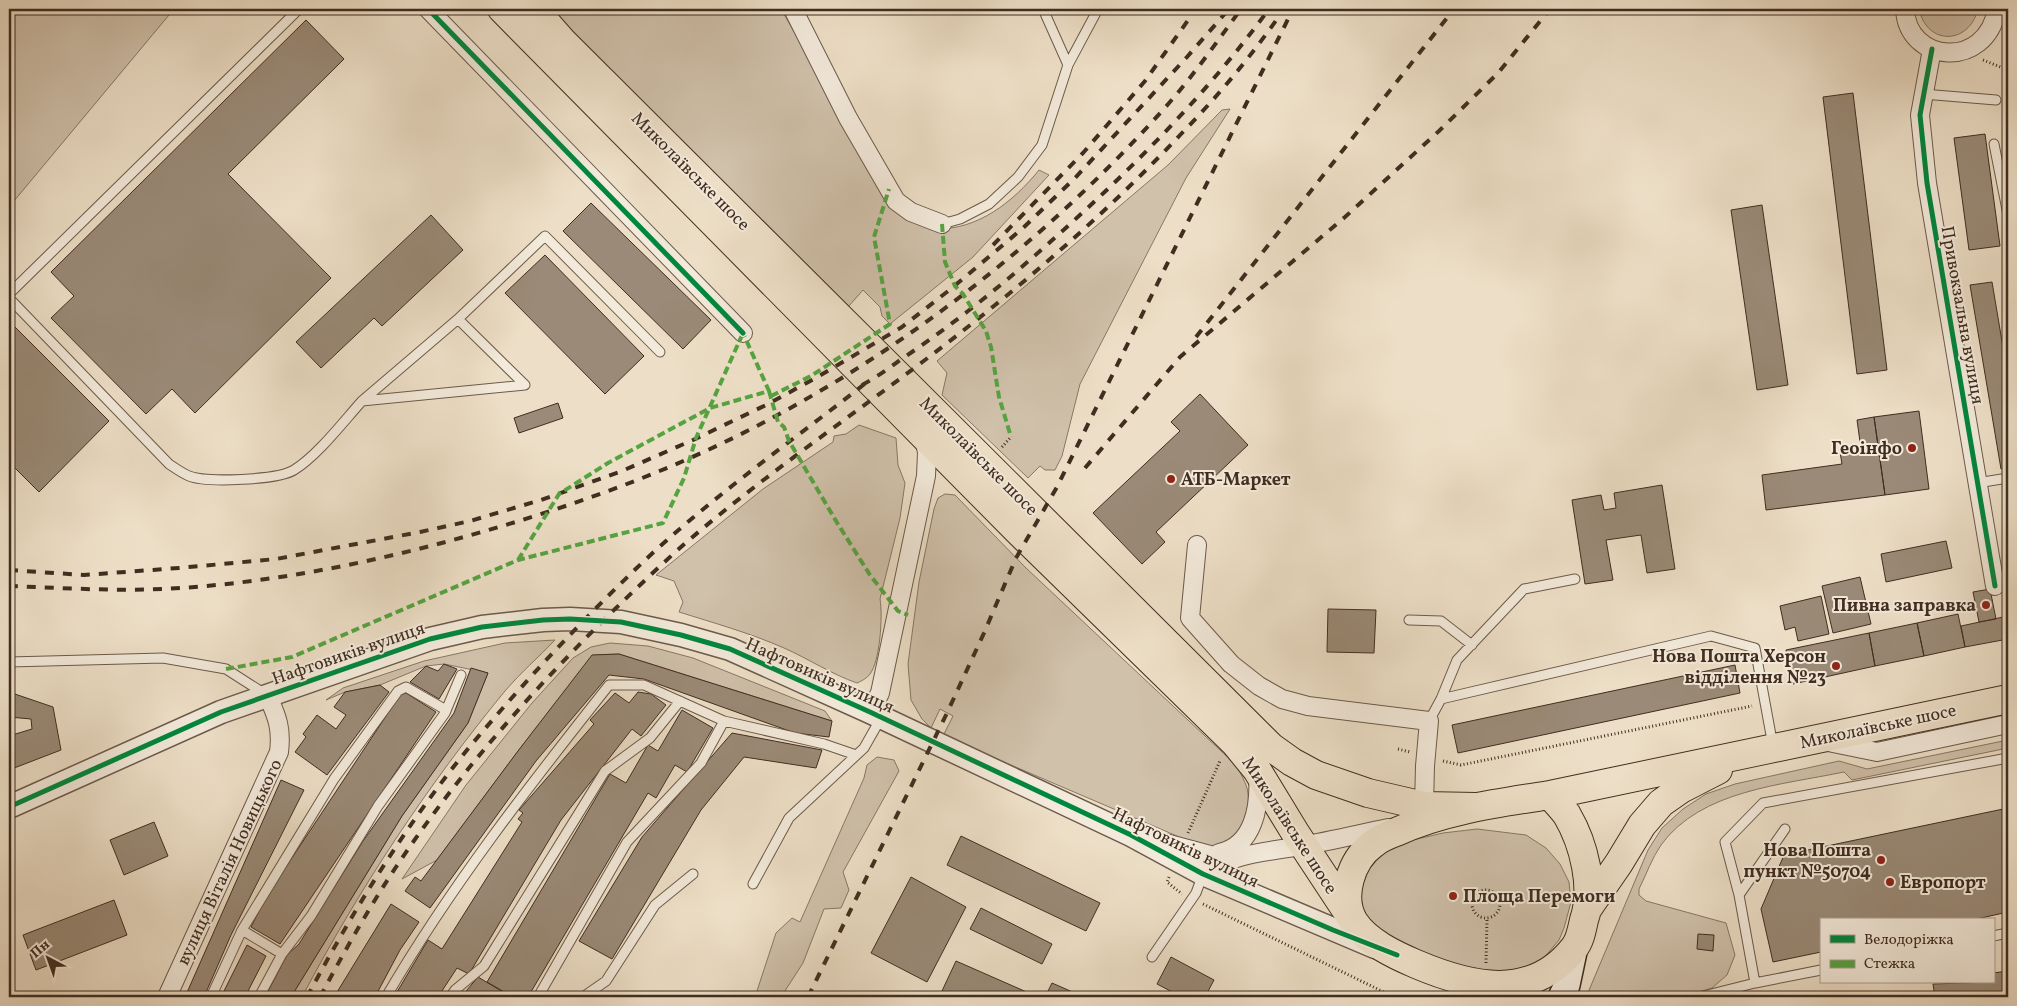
<svg xmlns="http://www.w3.org/2000/svg" width="2017" height="1006" font-family="Vollkorn,serif">
	<style>
		.green { fill: #d0c1ab; stroke: #876 }
		.building { fill: #9a8a77; stroke: #412d20 }
		.lines { fill: none; stroke-linecap: round; stroke-linejoin: round }
		.service-casing { stroke: #6c5a4a; stroke-width: 11 }
		.minor-casing { stroke: #6c5a4a; stroke-width: 20 }
		.tertiary-casing { stroke: #6c5a4a; stroke-width: 25 }
		.secondary-casing { stroke: #412d20; stroke-width: 28 }
		.primary-casing { stroke: #412d20; stroke-width: 30 }
		.path { stroke: #412d20; stroke-width: 3; stroke-dasharray: 1 2.5; stroke-linecap: butt }
		.service { stroke: #f3eadb; stroke-width: 9 }
		.minor { stroke: #f3eadb; stroke-width: 18 }
		.tertiary { stroke: #f3eadb; stroke-width: 22 }
		.secondary { stroke: #f3eadb; stroke-width: 25 }
		.primary { stroke: #eddfc7; stroke-width: 28 }
		.rail { stroke: #412d20; stroke-width: 4; stroke-dasharray: 9 9; stroke-linecap: butt }
		.quiet { stroke: #55a441; stroke-width: 4; stroke-dasharray: 8 4; stroke-linecap: butt }
		.cycleway-casing { stroke: #f3eadb; stroke-width: 8 }
		.cycleway { stroke: #00873e; stroke-width: 5 }
		.poi-dot { fill: #8f2418; stroke: #f3eadb; stroke-width: 2 }
		.labels { text-anchor: middle; stroke-width: 4; stroke-linejoin: round; paint-order: stroke }
		.street-label { font-size: 18px; fill: #412d20; stroke: #f3eadb }
		.poi-label { font-size: 18px; font-weight: bold; fill: #412d20; stroke: #f3eadb; text-anchor: end }
	</style>
	<rect width="100%" height="100%" fill="#eddfc7"/>
	<filter id="stains"><feTurbulence type="fractalNoise" baseFrequency=".004" numOctaves="4"/><feColorMatrix values="0 0 0 0 .2 0 0 0 0 .09 0 0 0 0 .02 0 0 0 .5 -.17"/></filter>
	<radialGradient id="worn" r=".72"><stop offset=".6" stop-color="#630" stop-opacity="0"/><stop offset="1" stop-color="#630" stop-opacity=".3"/></radialGradient>
	<!-- green -->
	<path class="green" d="M9,9h165l-165,198z
		M550,9h231l99,171 55,49c43,1 78,-27 104,-59l10,5 -76,82 -83,67 -8,-8 -2,-9 -17,-17 -15,17 -279,-275z
		M1919,9h59c-9,36 -51,37 -59,0z
		M1230,109l-44,69 -106,206 -18,72 -7,14h-10l-5,-4 -12,12 -86,-83 5,-22 -10,-12 231,-196 54,-55z
		M859,425l37,13 2,27 7,18 -5,35 -20,81c3,17 0,62 -10,75 -3,4 -8,7 -13,9 -26,-9 -48,-24 -73,-35 -34,-15 -70,-25 -105,-36l4,-10 -9,-21 -18,-6 107,-86 70,-47 1,-6 12,-2z
		M945,494l10,1 71,73 211,198c3,7 8,15 10,22 5,22 -5,52 -29,58 -6,1 -14,0 -20,-1l-255,-109 10,-20 -13,-7 -9,19 -9,-9 -11,-19 -3,-36 11,-82 15,-73 4,-11z
		M555,640c-16,17 -35,33 -50,51 -78,95 -146,198 -203,306h-11l111,-181 66,-93 20,-50 -44,-9 -18,2 -46,19 -35,7 -19,8 17,-12 81,-27 81,-18z
		M610,643l38,3 45,12 132,53 7,10 -213,-67 -26,1 -75,96 -81,109 -35,19 64,-94 66,-82 41,-45 18,-11z
		M2003,741l5,7 -156,32 -8,-8c-62,13 -143,18 -183,73 -9,13 -15,30 -22,44v6l7,6 80,22 9,32 -8,20 -15,13 -16,5 -4,4h-99l-6,-2 61,-145 14,-22 21,-19 23,-15 29,-10 104,-23 28,8z
		M877,757l17,3 5,11 -56,101 6,18 -8,18 -17,1 -21,54 -22,34h-26l21,-64 16,-15 8,4 64,-144 3,-13z
		M1477,829l49,6 20,13 14,16 9,18 2,20 -7,26 -5,12 -16,19 -10,7 -50,12 -79,-32 -28,-16 -13,-18 -4,-13 8,-40 15,-12 61,-14z"/>
	<!-- building -->
	<path class="building" d="M306,20l38,39 -116,115 103,104 -136,135 -23,-24 -26,25 -95,-96 23,-22 -23,-24z
		M1853,93l34,277 -30,4 -34,-277z
		M1985,134l15,112 -31,4 -15,-112z
		M591,203l120,117 -28,29 -120,-118z
		M1762,205l26,180 -31,5 -26,-180z
		M431,215l32,35 -81,76 -8,-8 -53,50 -25,-26z
		M545,255l99,101 -39,38 -100,-101z
		M1992,282l16,95v91l-7,1 -31,-184z
		M13,325l96,96 -70,71 -30,-30v-133z
		M1200,394l48,51 -92,87 9,10 -23,22 -49,-51 87,-82 -9,-9z
		M558,403l5,15 -44,15 -5,-15z
		M1919,411l10,78 -44,6 -11,-78z
		M1874,417l11,78 -119,15 -4,-35 80,-11 -2,-12 21,-3 -4,-29z
		M1662,485l13,84 -28,4 -6,-38 -35,5 7,40 -28,4 -13,-84 29,-5 3,15 12,-2 -2,-15z
		M1946,541l6,27 -66,14 -5,-28z
		M1860,577l11,47 -38,9 -11,-47z
		M1990,589l6,30 -17,3 -6,-30z
		M1821,596l8,38 -31,7 -3,-14 -10,3 -5,-24z
		M1328,609l48,1 -2,43 -47,-1z
		M1958,614l7,33 -41,9 -7,-33z
		M2008,616v23l-43,8 -4,-21z
		M1917,623l7,33 -49,10 -6,-33z
		M1869,633l6,33 -82,18 -7,-34z
		M619,654l213,67 -3,16 -34,-4 -151,-54 -35,-4 -73,86 -106,147 -25,-17 10,-14 6,4 97,-130 74,-96z
		M444,664l13,5 -18,30 -29,-17 16,-16 12,5z
		M1735,665l5,28 -282,60 -6,-28z
		M471,668l17,5 -20,50 -66,93 -111,181h-26l22,-42 12,-11 64,-103 91,-128z
		M380,685l9,7 -62,83 -32,-23 11,-15 -3,-3 14,-19 19,14 10,-14 -12,-8 11,-15z
		M9,692l44,15 8,43 -52,20v-34l23,-7 -1,-10 -22,-2z
		M638,692l13,2 15,11 -25,31 -9,-7 -71,91 -92,154 -12,-6 -19,29h-44l34,-57 14,9 80,-127 -4,-3 5,-6 -4,-3 75,-86 -4,-4 25,-27 14,10z
		M406,693l30,19 -156,232 -29,-17 15,-30 134,-202z
		M682,710l31,18 -26,44 -12,-7 -19,33 -8,-5 -120,204h-15l-26,-15 123,-208 16,9 22,-38 10,6z
		M732,733l90,17 -6,18 -72,-11 -43,53 -89,149 -33,-18 63,-104z
		M281,780l23,10 -73,145 -27,62h-19z
		M2008,808v104l-36,8h-151v32l-48,10 -12,-53 23,-54z
		M154,822l14,34 -44,19 -14,-35z
		M961,836l139,67 -14,28 -139,-66z
		M911,877l55,30 -39,75 -56,-29z
		M114,900l13,35 -91,35 -13,-35z
		M391,904l28,18 -19,28 -25,47h-41z
		M981,908l71,36 -10,20 -72,-35z
		M1698,934l16,1 -1,16 -16,-2z
		M247,945l19,11 -21,41h-24z
		M1171,957l43,23 -9,17h-23l-25,-13z
		M956,961l82,36h-83l-13,-6z
		M2008,971v26h-73l-2,-13 60,-2v-9z
		M478,977l25,15 -3,5h-39z
		M1052,983l32,14h-39z"/>
	<g class="lines">
		<defs>
			<path id="service" d="M1043,9l25,56
				M1923,94l73,6
				M1994,144l14,71
				M942,224l18,-5 29,-15 29,-27 24,-32 26,-80 30,-56
				M9,294l290,-285
				M9,298l160,166c6,4 13,9 20,12 17,7 89,4 105,-6 24,-15 49,-48 68,-69l163,-16 -67,-66 87,-83 115,116
				M362,401l96,-82
				M1977,483l31,-5
				M1409,620l32,1 31,24
				M9,662l154,-4 63,11 39,25
				M1441,699l270,-63 44,12 18,98
				M1429,721l12,-22 16,-39 67,-71 51,-10
				M753,884l36,-66 75,-70 17,-30
				M1739,895l46,-66
				M242,930l40,24
				M1993,936l15,-3
				M1152,957l44,-64 7,-19
				M1755,983l-16,-88 -14,-53 38,-39 245,-45
				M211,997l31,-67 92,-151 64,-88 8,-4 40,23
				M259,997l23,-43 29,-38 67,-110 67,-93 16,-38
				M386,997c65,-111 143,-211 223,-312h35l80,36 100,23 32,11
				M450,997l5,-7 29,-24 121,-195 45,-33 30,-37
				M538,997l89,-155 74,-79 23,-42
				M583,997l23,-16 49,-76 38,-31
				M1699,997l56,-14 66,-13"/>
			<path id="minor" d="M428,9l315,324
				M793,9l55,109 48,83 15,11 31,12
				M1905,9c2,54 81,62 92,0
				M1932,49l-12,66 7,68 68,403
				M1197,545l-7,73 41,46 28,22 23,13 26,7 121,15 -4,45 -1,40
				M870,712l10,-19 46,-217 1,-24 -4,-17
				M1828,742l49,10 131,-28
				M1154,840l56,15 18,2
				M1219,853c35,-7 41,-47 39,-77
				M1203,874c29,-21 64,-22 98,-28 29,-5 58,-12 87,-18
				M167,997l112,-245c3,-24 -2,-35 -11,-56"/>
			<path id="tertiary" d="M9,807l212,-95 209,-73 52,-12 61,-7 27,-1 51,3 60,13 49,14 140,63 261,123 72,39 172,73"/>
			<path id="secondary" d="M1561,997l6,-12 8,-38"/>
			<path id="primary" d="M502,9l516,522 217,212 22,27 39,64 58,88
				M534,9l29,33 708,705 21,15 24,13 52,18 56,13 52,1
				M1550,795c5,6 12,13 17,20 17,29 28,73 17,105 -2,9 -4,21 -10,28 -42,54 -104,39 -158,16 -21,-9 -49,-22 -62,-42 -15,-25 -3,-62 19,-78 7,-6 15,-9 23,-12 48,-22 102,-29 154,-37l458,-96
				M1588,908l31,-45 23,-38 19,-22 20,-14 37,-19"/>
		</defs>
		<!-- service casing -->
		<use href="#service" class="service-casing"/>
		<!-- minor casing -->
		<use href="#minor" class="minor-casing"/>
		<!-- tertiary casing -->
		<use href="#tertiary" class="tertiary-casing"/>
		<!-- secondary casing -->
		<use href="#secondary" class="secondary-casing"/>
		<!-- primary casing -->
		<use href="#primary" class="primary-casing"/>
		<!-- path -->
		<path class="path" d="M1983,60l25,10
			M1002,447l9,-10
			M1398,749l12,3
			M1443,761l18,4 291,-59
			M1188,833l32,-72
			M1169,877l-2,5 15,12
			M1472 904a14 14 0 1 1 28 0a14 14 0 1 1-28 0Z
			M1203,904l191,93
			M1486,963l1,-44"/>
		<!-- service -->
		<use href="#service" class="service"/>
		<!-- minor -->
		<use href="#minor" class="minor"/>
		<!-- tertiary -->
		<use href="#tertiary" class="tertiary"/>
		<!-- secondary -->
		<use href="#secondary" class="secondary"/>
		<!-- primary -->
		<use href="#primary" class="primary"/>
		<!-- rail -->
		<path class="rail" d="M993,245l90,-92 62,-72 51,-72
			M1196,337l258,-328
			M862,385c13,-7 26,-16 38,-25 38,-25 74,-53 109,-82 95,-82 186,-168 260,-269
			M1085,468l95,-111 165,-140 94,-86 59,-58 52,-64
			M9,570l75,5 95,-7 97,-9 144,-27 50,-11 71,-21 81,-29 71,-31 73,-35 48,-26 88,-52 50,-39 71,-60 52,-50 112,-121 42,-48
			M9,586c56,2 114,6 171,2 92,-6 184,-24 273,-48 110,-30 219,-68 319,-122 146,-78 280,-185 390,-307 29,-32 54,-68 79,-102
			M307,997c46,-86 98,-171 160,-247 55,-66 114,-129 176,-188 70,-66 149,-121 224,-180
			M320,997c23,-43 47,-86 74,-127 63,-95 139,-181 221,-261 28,-27 57,-55 87,-80 72,-60 149,-113 223,-169 91,-69 179,-144 257,-227 37,-38 72,-80 102,-124
			M808,997l139,-284 37,-80 32,-75 41,-71 236,-478"/>
		<!-- quiet -->
		<path class="quiet" d="M942,224l3,38 10,24 8,8 23,37 5,16 8,50 12,40
			M769,391l9,31 6,5 5,14 47,80 34,54 28,36 10,4
			M771,396l40,-20 79,-52 -16,-87 15,-48
			M518,560l41,-66 49,-31 102,-55 59,-17 -26,-58
			M226,669l66,-12 226,-97 145,-37 21,-45 12,-40 47,-105"/>
		<defs>
			<path id="cycleway" d="M428,9l315,324
				M1932,49l-12,66 7,68 68,403
				M9,807l212,-95 209,-73 52,-12 61,-7 27,-1 51,3 60,13 49,14 140,63 261,123 72,39 130,56 64,25"/>
		</defs>
		<!-- cycleway casing -->
		<use href="#cycleway" class="cycleway-casing"/>
		<!-- cycleway -->
		<use href="#cycleway" class="cycleway"/>
	</g>
	<!-- markers -->
	<g class="poi-dot">
		<circle cx="1912" cy="448" r="5"/>
		<circle cx="1171" cy="479" r="5"/>
		<circle cx="1986" cy="605" r="5"/>
		<circle cx="1836" cy="666" r="5"/>
		<circle cx="1881" cy="860" r="5"/>
		<circle cx="1890" cy="882" r="5"/>
		<circle cx="1453" cy="896" r="5"/>
	</g>
	<g class="labels">
		<!-- street labels -->
		<g class="street-label">
			<text transform="translate(691 171) rotate(45)" y="6">Миколаївське шосе</text>
			<text transform="translate(1963 315) rotate(80)" y="6">Привокзальна вулиця</text>
			<text transform="translate(979 456) rotate(45)" y="6">Миколаївське шосе</text>
			<text transform="translate(348 653) rotate(-19)" y="6">Нафтовиків вулиця</text>
			<text transform="translate(820 675) rotate(24)" y="6">Нафтовиків вулиця</text>
			<text transform="translate(1878 726) rotate(-12)" y="6">Миколаївське шосе</text>
			<text transform="translate(1290 825) rotate(57)" y="6">Миколаївське шосе</text>
			<text transform="translate(1186 847) rotate(26)" y="6">Нафтовиків вулиця</text>
			<text transform="translate(229 862) rotate(-65)" y="6">вулиця Віталія Новицького</text>
		</g>
		<!-- poi labels -->
		<g class="poi-label">
			<text x="1902" y="454">Геоінфо</text>
			<text x="1181" y="485" text-anchor="start">АТБ-Маркет</text>
			<text x="1976" y="611">Пивна заправка</text>
			<text x="1826" y="662">Нова Пошта Херсон<tspan x="1826" dy="21">відділення №23</tspan></text>
			<text x="1871" y="856">Нова Пошта<tspan x="1871" dy="21">пункт №50704</tspan></text>
			<text x="1900" y="888" text-anchor="start">Европорт</text>
			<text x="1463" y="902" text-anchor="start">Площа Перемоги</text>
		</g>
	</g>
	<!-- margin -->
	<rect width="2017" height="1006" fill="none" stroke="#eddfc7" stroke-width="30"/>
	<rect x="10" y="10" width="1997" height="986" fill="none" stroke="#412d20" stroke-width="2.5"/>
	<rect x="15" y="15" width="1987" height="976" fill="none" stroke="#412d20"/>
	<!-- legend -->
	<rect x="1820" y="918" width="175" height="65" fill="#f3eadb" stroke="#ac9e90"/>
	<rect x="1830" y="935" width="25" height="8" fill="#00873e" stroke="#ac9e90"/>
	<text x="1864" y="944" font-size="15" fill="#412d20">Велодоріжка</text>
	<rect x="1830" y="960" width="25" height="8" fill="#55a441" stroke="#ac9e90"/>
	<text x="1864" y="968" font-size="15" fill="#412d20">Стежка</text>
	<!-- north arrow -->
	<g transform="translate(48 958) rotate(319)" stroke="#f3eadb" stroke-width="4" paint-order="stroke">
	<path d="M0-4L9 19L0 12L-9 19Z" fill="#412d20"/>
	<text y="-8" font-size="14" font-weight="bold" text-anchor="middle" fill="#412d20">Пн</text>
	</g>
	<rect width="100%" height="100%" filter="url(#stains)"/>
	<rect width="100%" height="100%" fill="url(#worn)"/>
</svg>
